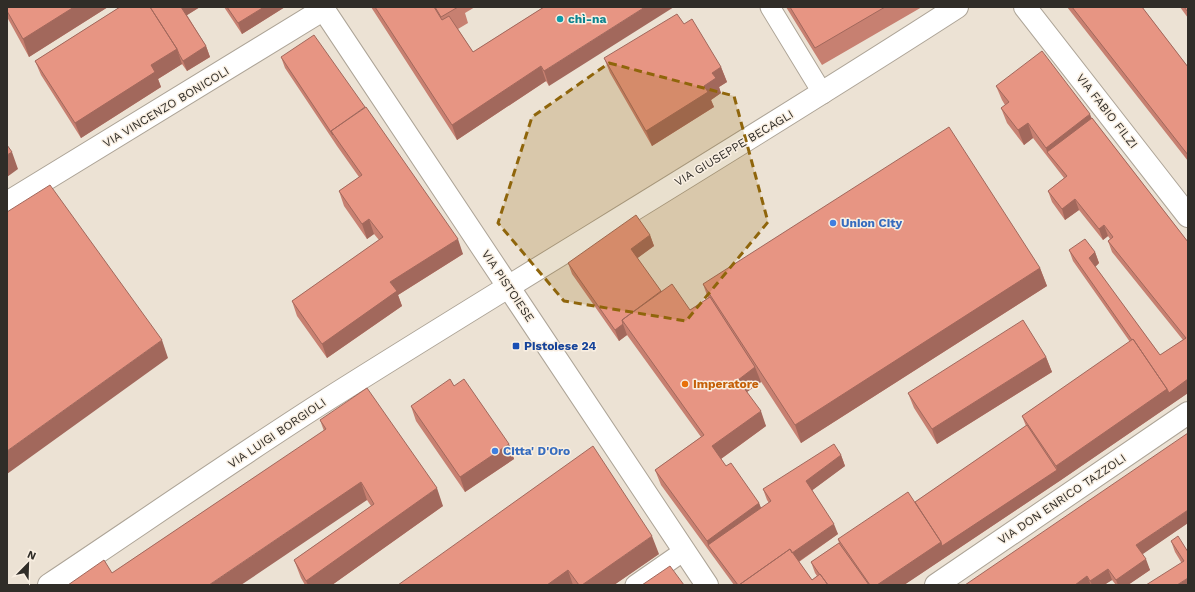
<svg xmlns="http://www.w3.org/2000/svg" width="1195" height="592" font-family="'Work Sans',sans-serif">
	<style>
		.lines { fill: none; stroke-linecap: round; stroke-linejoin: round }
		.service-casing { stroke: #ada497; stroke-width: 21 }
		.minor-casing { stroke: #ada497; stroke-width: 24 }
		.tertiary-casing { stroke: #ada497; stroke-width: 24 }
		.service { stroke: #fff; stroke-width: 19 }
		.minor { stroke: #fff; stroke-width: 22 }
		.tertiary { stroke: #fff; stroke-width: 22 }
		.wall { fill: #c78071 }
		.shaded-wall { fill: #a2685c }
		.building { fill: #e79583; stroke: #a2685c }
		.marked { fill: #8f650b; fill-opacity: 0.2; stroke: #8f650b; stroke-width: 3; stroke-dasharray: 8 5; stroke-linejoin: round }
		.culture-dot { fill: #0f9aa8; stroke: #f9efe2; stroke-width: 1.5 }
		.shop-dot { fill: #3f7fe0; stroke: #f9efe2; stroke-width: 1.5 }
		.transit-dot { fill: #1a4fb4; stroke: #f9efe2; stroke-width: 1.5 }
		.food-dot { fill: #e8710a; stroke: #f9efe2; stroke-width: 1.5 }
		.labels { text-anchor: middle; stroke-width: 3; stroke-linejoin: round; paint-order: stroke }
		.culture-label { font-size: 12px; font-weight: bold; fill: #0d838f; stroke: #f9efe2; text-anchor: start }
		.street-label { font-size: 12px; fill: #302d28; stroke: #f9efe2 }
		.shop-label { font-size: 12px; font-weight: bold; fill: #366cbe; stroke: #f9efe2; text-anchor: start }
		.transit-label { font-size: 12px; font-weight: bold; fill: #164399; stroke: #f9efe2; text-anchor: start }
		.food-label { font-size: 12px; font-weight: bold; fill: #c56008; stroke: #f9efe2; text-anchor: start }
	</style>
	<rect width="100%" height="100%" fill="#ece2d4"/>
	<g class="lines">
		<defs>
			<path id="service" d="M770,7l53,87
				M635,585l49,-34"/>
			<path id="minor" d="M7,203l317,-194
				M49,585c93,-62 185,-126 279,-186 209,-132 422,-258 629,-392
				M936,585l252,-172"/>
			<path id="tertiary" d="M322,7l385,578
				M1025,7l163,209"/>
		</defs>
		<!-- service casing -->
		<use href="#service" class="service-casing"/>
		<!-- minor casing -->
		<use href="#minor" class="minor-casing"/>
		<!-- tertiary casing -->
		<use href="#tertiary" class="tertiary-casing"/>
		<!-- service -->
		<use href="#service" class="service"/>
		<!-- minor -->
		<use href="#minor" class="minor"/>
		<!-- tertiary -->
		<use href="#tertiary" class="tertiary"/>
	</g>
	<!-- wall -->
	<path class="wall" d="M7,7h101l-79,50 -22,-40z
		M120,7h80l-13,8 19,31 4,11 -23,14 -5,-7 -24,15 3,8 -80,51 -40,-63 -6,-14z
		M224,7h61l-43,27z
		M371,7h104l-10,6 3,10 -10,6 15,23 71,-45 5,79 -3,-5 -89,59z
		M786,7h136l-100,58z
		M1067,7h75l46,60v94z
		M1180,7h8v11z
		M684,24l37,43 6,15 -8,5 2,6 -10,7 3,7 -62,39 -42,-73 -6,-15z
		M281,57l182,197 -65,41 4,11 -75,52 -30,-42 -5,-15 87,-61 -5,-6 -7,5 -23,-33 -5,-15 20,-14 -22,-31 -52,-78z
		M996,86l96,32 96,124v151l-127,87 -157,105h-170l-73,-100 -6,-15 46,-33 -74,-102 -8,6 -47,-67 -4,-11 82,-28 4,11 -17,12 24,33 29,19 18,-12 -5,-14 337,-16 7,18 -246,157 -41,-63 1,2 -14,10 19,34 -45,33 5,7 33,37 2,5 8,-5 -2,-3 -4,-11 78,-34 4,11 -33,24 26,44 -39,28 13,18 5,-4 -2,-3 -4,-11 28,-19 -1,-4 77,-37 111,-76 -4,-10 108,-74 -57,-81 -4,-11 26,2 4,11 -4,4 65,88 23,-15 -71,-88 -4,-11 2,-2 -2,-3 -5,4 -24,-30 -14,10 -13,-18 -4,-11 16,-13 -31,-40 -9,7 -17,-22 -6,-15 4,-3 -3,-5z
		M1046,357l6,15 -115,72 -23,-36 -6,-15z
		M411,406l98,38 5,15 -49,33 -49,-71z
		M320,420l123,86 -111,79h-27l-4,-7 -7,-18 77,-54 -4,-6 -255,73 212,-142z
		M1188,523l-46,31 8,16 -22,15h-12l-4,-5 -8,5h-139z
		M1171,541l17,11v33l-7,-23 -6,-10z
		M659,554l-45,31h-216z"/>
	<!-- shaded-wall -->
	<path class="shaded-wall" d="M74,7h34l-79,50 -6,-18z
		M181,7h19l-16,10z
		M264,7h21l-43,27 -4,-11z
		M645,7h29l-125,79 -5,-15z
		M206,46l4,11 -23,14 -4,-10z
		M177,49l5,15 -24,15 3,8 -80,51 -6,-15 76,-58z
		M541,66l5,15 -89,59 -5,-15z
		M721,67l6,15 -8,5 2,6 -10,7 3,7 -62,39 -6,-15 58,-45 8,-13z
		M1090,114l6,15 -49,23 -1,-4z
		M1028,123l5,15 -9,7 -6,-15z
		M12,152l6,17 -11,8v-22z
		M1075,199l4,11 -14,10 -3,-11z
		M369,219l5,15 -7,5 -5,-15z
		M1104,225l4,11 -5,4 -4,-11z
		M650,235l4,11 -19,14 -4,-11z
		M458,239l5,15 -65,41 4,11 -75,52 -5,-14 68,-62z
		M1095,252l4,11 -6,6 -4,-11z
		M1040,268l7,18 -246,157 -6,-18z
		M623,324l4,11 -8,6 -4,-11z
		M162,340l6,18 -161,116v-23z
		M1046,357l6,15 -115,72 -5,-15z
		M755,367l6,15 -17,12 -6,-14z
		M1188,379v14l-127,87 -157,105h-27l64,-43 116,-72 -1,-4 111,-77z
		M761,411l5,15 -48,35 -6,-15z
		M509,444l5,15 -49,33 -5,-15z
		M841,455l4,11 -35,26 -4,-11z
		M361,482l6,18 -126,85h-32z
		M437,488l6,18 -111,79h-24l-2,-4z
		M759,503l6,15 -57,27 -1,-4z
		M1188,510v13l-48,33 -4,-11z
		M834,524l4,10 -73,51h-19z
		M652,536l7,18 -45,31h-32z
		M1146,559l4,11 -22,15h-10l-2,-5z
		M1108,569l4,11 -8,5h-12l-2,-4z
		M568,570l5,15h-26z
		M1087,576l4,9h-16z
		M1188,578v7h-11z"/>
	<!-- building -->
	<path class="building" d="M7,7h67l-51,32 -16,-28z
		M120,7h30l27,42 -26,16 4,7 -80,51 -40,-62z
		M150,7h31l25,39 -23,15 -4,-7 -2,-5z
		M227,7h37l-26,16z
		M375,7h59l8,13 7,-4 24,36 71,-45h101l-101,64 -3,-5 -89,59z
		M435,7h23l-17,10z
		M790,7h95l-70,41z
		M1072,7h70l46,60v88z
		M1184,7h4v5z
		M677,14l7,10 8,-5 29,48 -9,6 4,5 -12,8 4,6 -62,39 -42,-73z
		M314,35l51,72 -34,24 2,4 -52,-78z
		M1042,51l48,63 -44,34 -18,-25 -10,7 -17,-22 8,-6 -13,-16z
		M366,107l92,132 -68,43 7,9 -75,53 -30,-43 91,-64 -14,-18 -7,5 -23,-33 23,-16 -31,-44z
		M1092,118l96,124v137l-19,14 -2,-4 -34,-50 -1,1 -63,-90 16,-11 10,13 -6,6 71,97 26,-17 -78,-97 5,-4 -9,-12 -5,4 -24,-30 -13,10 -14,-18 19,-15 -20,-24z
		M949,127l91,141 -245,157 -92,-141z
		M7,145l5,7 -5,3z
		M50,185l112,155 -155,111v-239z
		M636,215l14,20 -19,14 30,42 -39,29 1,4 -8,6 -47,-67z
		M672,284l18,26 20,-13 45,70 -17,13 23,31 -49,35 14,20 5,-3 28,40 -52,38 -52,-71 49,-35 -82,-115z
		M1023,320l23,37 -114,72 -24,-36z
		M1133,339l34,50 -111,77 -34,-50z
		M450,379l4,7 10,-7 45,65 -49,33 -49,-71z
		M367,388l70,100 -131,93 -12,-21 80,-56 -13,-22 -152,103h-141l36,-25 8,13 214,-144 -6,-9z
		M1027,425l30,45 -115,76 -1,-4 -26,-40z
		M1188,433v77l-52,35 10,14 -30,21 -8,-11 -18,12 -3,-5 -12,9h-110z
		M834,444l7,11 -35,26 28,43 -42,29 -2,-4 -51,36h-1l-30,-40 63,-44 -8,-12z
		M593,446l59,90 -70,49h-3l-11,-15 -21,15h-149z
		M908,492l33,50 -64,43h-7l-32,-46z
		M1178,536l10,16v26l-11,7h-31l38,-24 -13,-20z
		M839,543l30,42h-41l-8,-11v1l-9,-13z
		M790,549l22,31 8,-6 8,11h-89z
		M670,566l14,19h-42z"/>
	<!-- marked area -->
	<path class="marked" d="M609,63l125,33 34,126 -82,99 -122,-20 -66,-78 34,-106z"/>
	<!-- markers -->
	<circle class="culture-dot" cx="560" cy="19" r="4"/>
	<g class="shop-dot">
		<circle cx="833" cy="223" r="4"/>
		<circle cx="495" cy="451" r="4"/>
	</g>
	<rect class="transit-dot" x="512" y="342" width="8" height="8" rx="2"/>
	<circle class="food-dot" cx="685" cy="384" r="4"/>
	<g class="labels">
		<!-- culture labels -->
		<g class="culture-label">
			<text x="568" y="23">chì-na</text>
		</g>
		<!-- street labels -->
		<g class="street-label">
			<text transform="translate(166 107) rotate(-31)" y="4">VIA VINCENZO BONICOLI</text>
			<text transform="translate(1107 111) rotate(52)" y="4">VIA FABIO FILZI</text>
			<text transform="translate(734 148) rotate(-31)" y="4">VIA GIUSEPPE BECAGLI</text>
			<text transform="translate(508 286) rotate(56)" y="4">VIA PISTOIESE</text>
			<text transform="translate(277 433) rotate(-34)" y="4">VIA LUIGI BORGIOLI</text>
			<text transform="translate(1062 499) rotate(-34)" y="4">VIA DON ENRICO TAZZOLI</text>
		</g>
		<!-- shop labels -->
		<g class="shop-label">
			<text x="841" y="227">Union City</text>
			<text x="503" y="455">Citta' D'Oro</text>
		</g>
		<!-- transit labels -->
		<g class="transit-label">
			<text x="524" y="350">Pistoiese 24</text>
		</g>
		<!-- food labels -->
		<g class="food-label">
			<text x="693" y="388">Imperatore</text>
		</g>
	</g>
	<!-- border -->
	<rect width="1195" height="592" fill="none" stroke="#302d28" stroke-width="16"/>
	<!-- north arrow -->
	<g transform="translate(28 564) rotate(23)" stroke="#f9efe2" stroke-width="3" paint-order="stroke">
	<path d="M0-3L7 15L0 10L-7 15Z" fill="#302d28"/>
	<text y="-6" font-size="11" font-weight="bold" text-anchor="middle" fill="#302d28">N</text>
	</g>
</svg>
